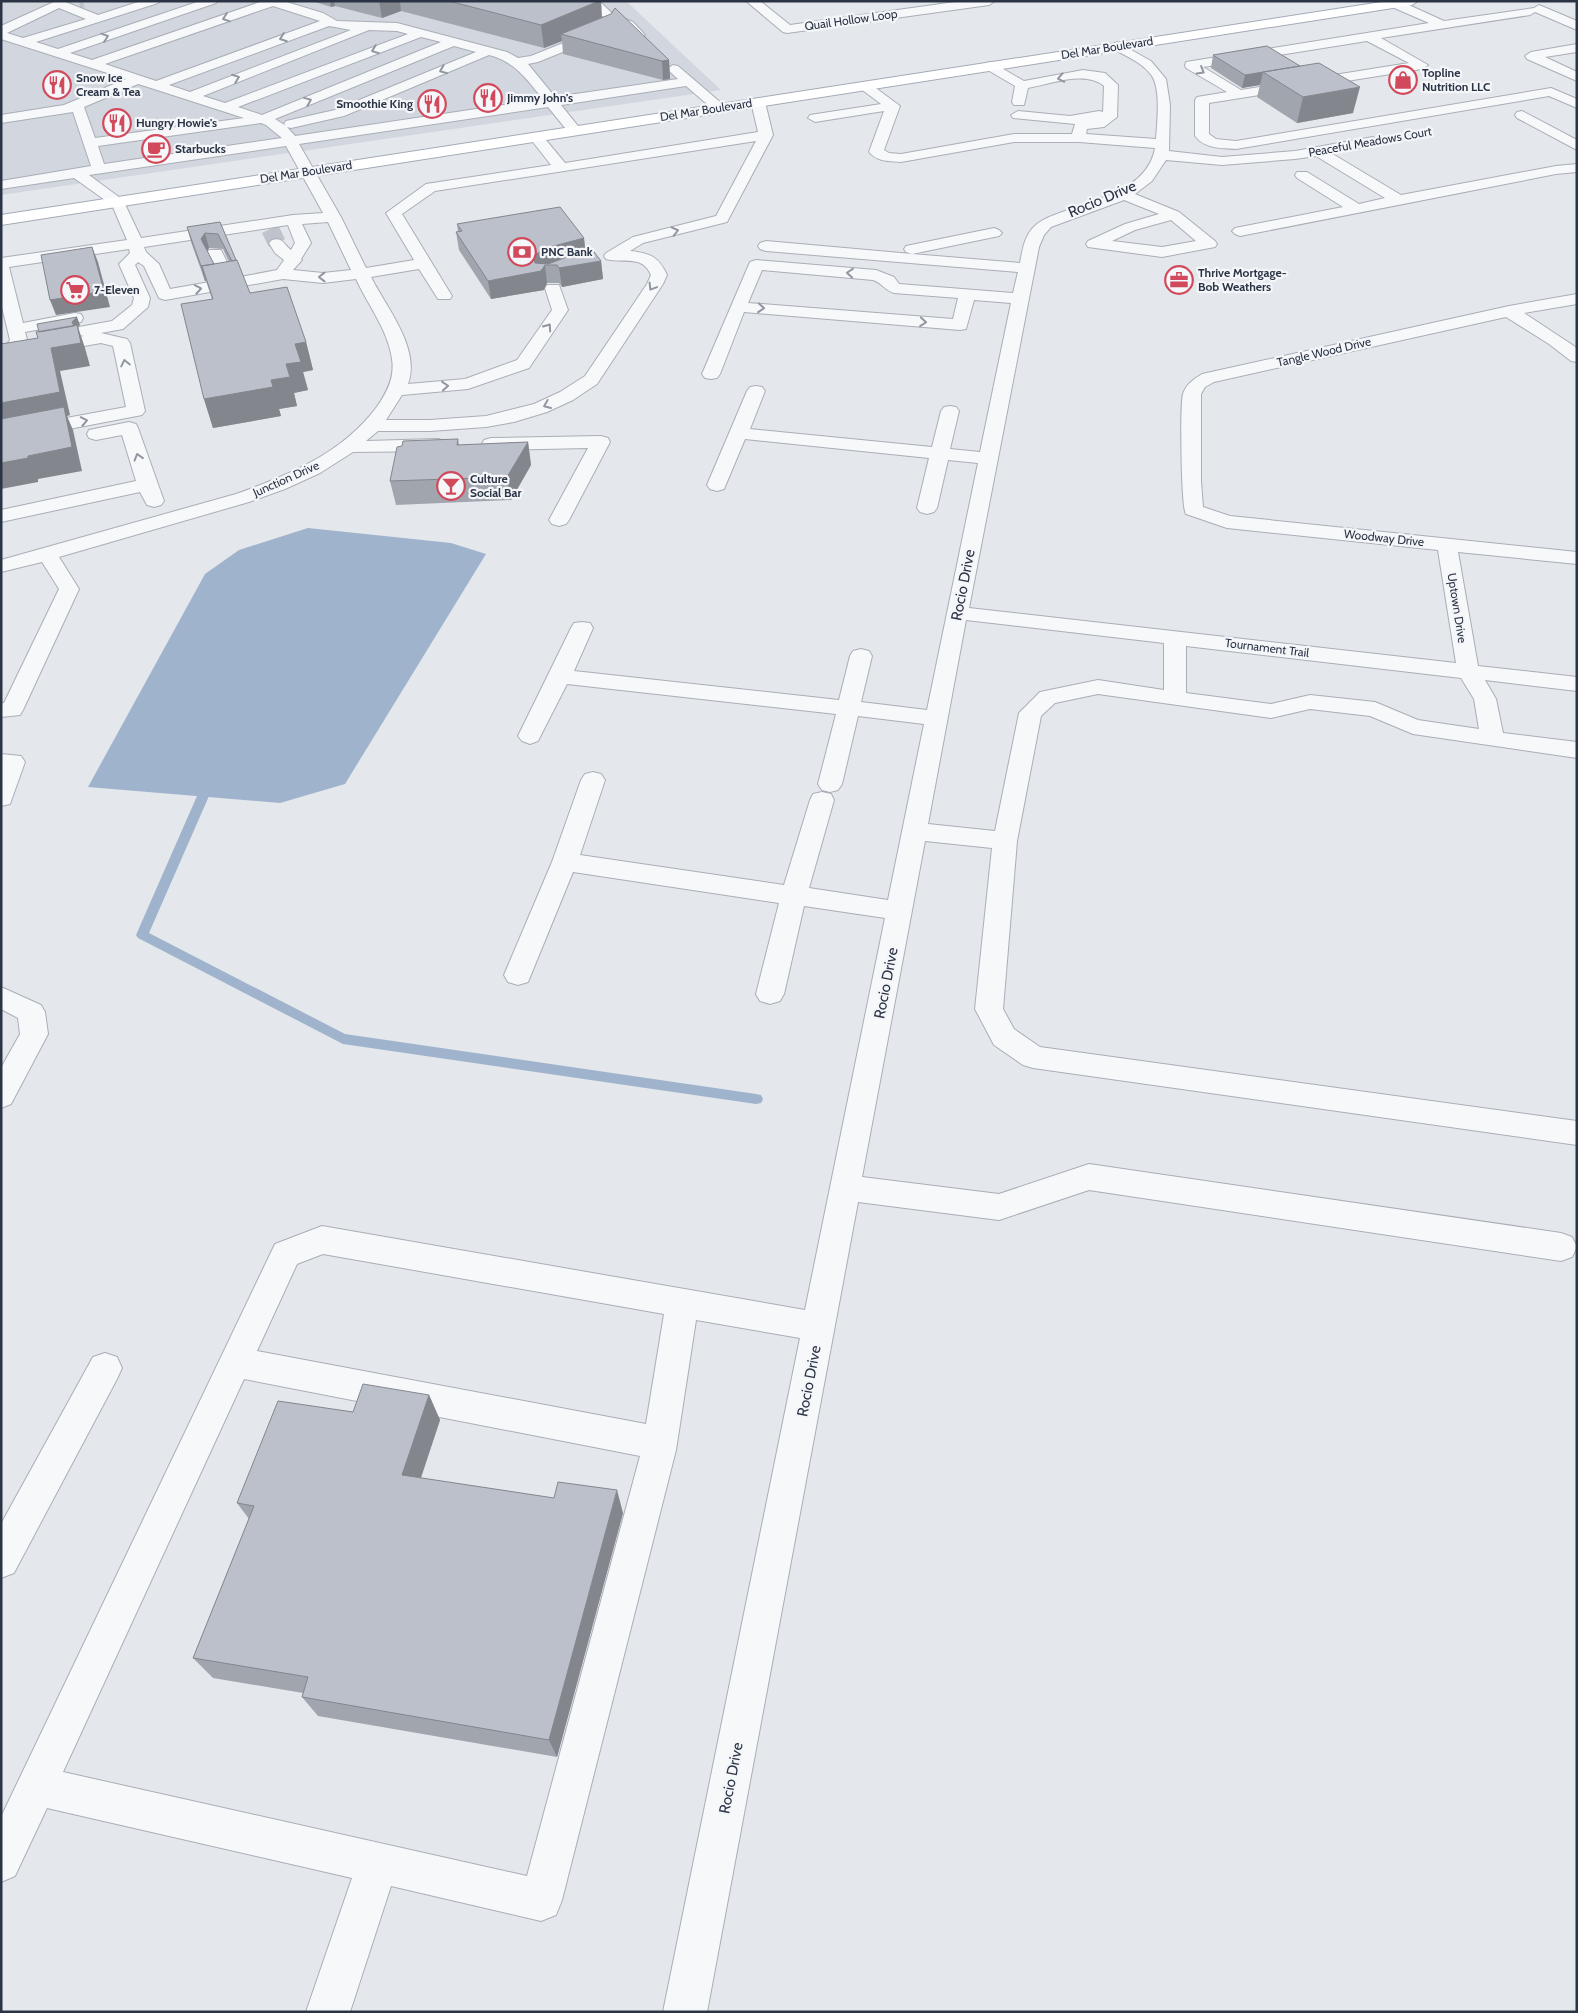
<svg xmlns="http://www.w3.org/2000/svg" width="1578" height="2013" font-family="Cabin,sans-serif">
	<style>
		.built { fill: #d2d6de }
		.water { fill: #9fb4cc }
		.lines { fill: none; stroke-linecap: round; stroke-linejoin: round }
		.stream { fill: #9fb4cc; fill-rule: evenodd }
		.minor-tunnel-far1 { stroke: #bfc3cb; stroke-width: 13; stroke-dasharray: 13 7; stroke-linecap: butt }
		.minor-tunnel { stroke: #bfc3cb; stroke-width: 18; stroke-dasharray: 18 9; stroke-linecap: butt }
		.minor-casing { stroke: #a9aeb7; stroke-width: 2 }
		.major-casing { stroke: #a3abb8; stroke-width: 2 }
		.minor { fill: #f7f8fa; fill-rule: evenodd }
		.major { fill: #fff; fill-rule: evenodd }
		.wall { fill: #a1a5ae; fill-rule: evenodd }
		.shaded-wall { fill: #83868d }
		.building { fill: #bbc0ca; stroke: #83868d }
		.oneway { stroke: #9196a0 }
		.labels { text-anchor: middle; stroke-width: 4.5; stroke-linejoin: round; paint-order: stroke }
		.far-street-label { font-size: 12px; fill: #2b3445; stroke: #f4f6f9 }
		.far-poi-label { font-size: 12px; font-weight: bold; fill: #2b3445; stroke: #f4f6f9; text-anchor: start }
		.street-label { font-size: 15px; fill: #2b3445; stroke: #f4f6f9 }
	</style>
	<rect width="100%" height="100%" fill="#e4e7ec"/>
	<!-- built -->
	<path class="built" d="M1,1h625l95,89 -720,105z"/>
	<!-- water -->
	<path class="water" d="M308,528l143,15 35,11 -141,230 -65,19 -192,-16 117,-213 34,-24z"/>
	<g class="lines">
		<!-- stream -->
		<path class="stream" d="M206,776l5,4 -2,16 -60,137 196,101 411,60 5,1 2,4 -2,4 -5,1 -413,-60 -205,-106 -2,-3 61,-139 4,-16z"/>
		<!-- minor-tunnel-far1 -->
		<path class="minor-tunnel-far1" d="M79,2l4,-1"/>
		<!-- minor-tunnel -->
		<path class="minor-tunnel" d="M270,229l7,14"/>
		<defs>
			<path id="minor" d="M56,1h7l35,14 43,-14h19l-2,2 -122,39 22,7 142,-48h18l-2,2 -146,50 22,7 171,-59h20l40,12 14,8 60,2 110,29 11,6 13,-2 67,-27 6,4 -2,3 -64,26 -10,2 27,33 123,-18 -11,-10 6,-4 5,1 49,42 -2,3h-10l-29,-25 -125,19 21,26 -7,4 -5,-1 -22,-27 -249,37 42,73 25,51 48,-8 -28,-47 40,-29 125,-19 -22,-28 2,-3h10l24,29 193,-31 -7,-30 7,-4 7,4 8,33 -46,87 -84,21 -13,8c20,2 29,6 37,24l-4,9 -66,100 -24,16 -26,12 -33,10 -28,5 -56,4h-52l-12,10 72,-2 7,2 2,4 -2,4 -7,2 -85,1 -33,21 -35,16 -36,13 -190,55 20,32 -56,121 -3,5 -19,2v-14h3l55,-114 -17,-27 -41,10v-12l235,-66c53,-19 105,-40 140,-86 11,-15 19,-31 16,-49 -4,-29 -24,-54 -36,-80l-33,4 -40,-4 -118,21 -6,-2 -15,-32 -6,-4 -3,3 15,33 -2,9 -25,22 -22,4 26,6 3,4 15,68 -3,4 -141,27v-12l125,-23 -13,-61 -12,-3 -100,18v-10l13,-2 -7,-5 3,-4 -9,-37v-45l126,-18 -15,-35 -38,-27 -73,11v-8l90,-15 -18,-54 -72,11v-8l63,-10 62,-26 -125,-40v-13zM273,6l47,15 -164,60 -51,-17zM59,8l27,11 -63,19 -16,-5zM329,26l22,4 -161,62 -21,-7zM369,30l28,1 11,3 -183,69 -22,-7zM421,37l20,5 -179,73 -24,-8zM454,46l22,6 -141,58 -49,11 -2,3 2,2 -11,-7zM489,55c27,7 37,24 54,44l-248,37 -8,-9 4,1 53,-12zM138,84l13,4 93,30 -149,20 -11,-31zM261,123l5,2 16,13 -178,26 -6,-18zM756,141l-40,75 -83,21 -27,16 -2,3 2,3c18,5 36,-5 45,16l-4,9 -62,92 -25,16 -26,12 -48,12 -56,4h-44l16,-25 66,-6 61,-21 39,-58 -9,-25h-12l-2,3 7,22 -35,50 -52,19 -57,5c13,-36 -22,-77 -37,-107l48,-8 19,30h12l2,-3 -50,-82 33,-23zM286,146l37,67 -30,2 -152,23 -18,-38 -34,-25zM328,222l23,48 -28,3 -30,-3 9,-10 -1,-1 10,-16 -9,-19zM288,225l7,18 -4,7c-8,-6 -8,-13 -19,-10l-3,3 6,10 9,7 -7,10 -42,8 -14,-28h-12l-2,3 14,27 -51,9 -11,-25 -13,-12 -2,-5zM129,249l1,4 -11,11 15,34 -2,7 -20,16 -33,6 -2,4 2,4 5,1 -59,10 3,-3 -3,-11 50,-9 6,-1 2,-4 -2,-4 -6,-1 -52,10 -14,-56z
				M586,1h13l14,13 20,8 12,13 -6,4c-7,-2 -10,-9 -16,-12 -16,-9 -24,-10 -37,-26z
				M746,1h14l30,24 172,-24h33l-6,4 -202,28 -4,-1z
				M1393,1h7l44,20 90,-13 5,-3 38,16v9l-42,-18 -5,3 -149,23 47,27 -6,4 -213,34v31l7,5 20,2 315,-53 26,11v9l-28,-12 -313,53c-15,-1 -31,0 -41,-13v-36l2,-3 30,-5 -41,-24 -1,-3 1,-3 243,-39 -37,-16 -2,-3zM1367,41l42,22 -168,27 -38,-23z
				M1117,42l34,19 15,18 4,26 -1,46 53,6 73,-6 78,-14 7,4 -2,3 -47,9 70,42 155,-29 21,-2v8l-21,2 -316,62 -5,-2 -3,-3 3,-3 108,-21 -46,-29 -2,-3 2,-3h10l52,32 26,-6 -69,-42 -21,3 -73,6 -56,-5 -14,21 -17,13 44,18 36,29 2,3 -2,3 -53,10 -74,-10 -2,-3 2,-3 37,-17 34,-10 -35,-14 -73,27 -7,8 -5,12 -70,361 487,55 -18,-113 -211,-22 -41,-14c-5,-7 -6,-110 -3,-120 3,-10 11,-15 19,-20l307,-68 68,-12v10l-53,9 53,35v14l-6,-1 -22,-17 -43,-27 -292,65 -9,5 -4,7v87l2,26 27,9 347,36v12l-119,-12 20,114 99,11v14l-92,-11 11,19 7,34 74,9v16l-164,-24 -43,-18 -60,-7 -39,9 -173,-24 -43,9 -14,13 -24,125 -14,168 11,20 26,18 537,74v24l-544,-77 -10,-3 -29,-20 -19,-36 17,-161 -67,-7 -63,336 137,17 90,-30 472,69 11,4 5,10 -5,10 -11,4 -472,-71 -90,30 -141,-18 -151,810h-44l137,-674 -104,-18 -20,130 -114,450 -6,15 -15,6 -150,-35 -41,126h-44l46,-134 -305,-70 -32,68 -14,6v-65l274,-573 47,-18 483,84 80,-392 -81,-12 -20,88 -4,7 -10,3 -10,-3 -4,-7 23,-91 -206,-31 -45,110 -10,3 -10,-3 -4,-7 48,-113 29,-82 4,-6 8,-2 8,2 4,6 -25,75 204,30 26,-85 3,-6 9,-2 9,2 3,6 -25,88 79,12 36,-176 -66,-8 -16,68 -4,6 -8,2 -8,-2 -4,-6 18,-70 -269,-30 -29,57 -8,3 -8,-3 -4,-5 53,-108 3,-5 8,-1 8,1 3,5 -19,43 265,29 11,-44 3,-5 8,-2 8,2 3,5 -11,46 66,8 51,-247 -30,-3 -11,48 -3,4 -7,2 -7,-2 -3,-4 12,-50 -184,-19 -21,50 -7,2 -7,-2 -3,-4 40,-94 3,-4 6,-1 6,1 3,4 -15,38 182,18 9,-36 3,-4 6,-1 6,1 3,4 -9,38 30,3 31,-149 -37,-3 -8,29 -6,1 -216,-18 -24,62 -3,4 -6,1 -6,-1 -3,-4 48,-112 6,-2 120,10 18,7 5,7 114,9 5,-21 -252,-21 -6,-2 -2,-3 2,-3 6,-2 146,13 -6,-2 -2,-3 2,-3 88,-18 5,2 3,3 -3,3 -87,18 108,9c2,-11 4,-24 11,-33 9,-11 21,-14 34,-19 33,-12 83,-22 90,-63l-76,-6h-65l-113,20c-11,-1 -24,0 -32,-10l15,-41 -69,11 -7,-4 2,-3 71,-11 -24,-18 2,-3h10l31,23 -16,44 5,3 12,1 113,-20h58l3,-10 -62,-6 -2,-3 7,-4 52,5 29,-5 4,1 1,-26c-19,-16 -53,-2 -76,2l-4,17h-10l-2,-3 3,-16 -29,-17 -1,-3 1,-3 5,-1 33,19 59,-11 22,3 13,12 -1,32 -13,10 -17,2 -1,5 70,5c1,-16 5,-49 -4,-63 -9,-13 -26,-20 -39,-27l-2,-3zM1171,220l25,21 -34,6 -50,-6 23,-11zM762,270l111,10c9,3 13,11 21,13l64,5 -5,21 -205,-16zM966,620l198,23v47l-66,-10 -58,12 -21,21 -24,118 -67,-7zM1186,646l275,32 13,21 5,30 -61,-9 -43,-18 -65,-7 -39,9 -85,-11zM323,1254l341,60 -18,110 -389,-73 40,-87zM244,1379l396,77 -113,420 -464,-104z
				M1577,44v8l-32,5 32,15v9l-50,-22 -2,-3 6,-4z
				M1522,111l55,29v10l-60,-32 -2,-3 2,-3z
				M129,422l7,2 2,4 26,73 -3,4 -7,2 -7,-2 -7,-13 -139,30v-12l135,-29 -14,-46 -26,5 -7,-2 -2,-4 2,-4z
				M601,436l7,2 2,4 -41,78 -3,4 -7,2 -7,-2 -3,-4 39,-72 -97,2 -7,-2 -2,-4 2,-4 7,-2z
				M1,754l20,2 4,6 -15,42 -9,2z
				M1,987l40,18 4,7 3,22 -37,70 -10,4v-40l19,-34 -2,-16 -17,-9z
				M105,1353l12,4 5,11 -5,11 -103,194 -13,5v-54l92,-167z"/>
			<path id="major" d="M1388,1h30l-6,4 -1411,220v-10z"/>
		</defs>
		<!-- minor casing -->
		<use href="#minor" class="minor-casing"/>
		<!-- major casing -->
		<use href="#major" class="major-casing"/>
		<!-- minor -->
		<use href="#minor" class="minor"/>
		<!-- major -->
		<use href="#major" class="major"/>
	</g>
	<!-- wall -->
	<path class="wall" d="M312,1h289l1,17 67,42 1,19 -7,1 -100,-26 -1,-13 -18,7 -143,-37 -19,7 -47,-12 -4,1z
		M1267,46l86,67 -56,10 -40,-26 3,-12 -18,3 -31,-20 2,-13z
		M220,222l16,39 14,32 56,49 7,28 -10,2 5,18 -14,3 3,13 -18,3 2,7 -68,12 -9,-29 8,-100 -6,-18h-1l-14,-39 -4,-15zM209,248l14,1 6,13 -15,2 -7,-13z
		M457,224l127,14 1,12 16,11 2,18 -41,8 -3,-4h-12l-3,7 -53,9 -32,-49 -3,-18h2z
		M458,439l1,6 69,-3 3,23 -20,35 -115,5 -6,-24z
		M429,1395l11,25 -19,58 202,35 -66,244 -239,-41 -16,-19 1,-4 -90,-15 -20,-20 56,-139 -12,-16 116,-91z"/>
	<!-- shaded-wall -->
	<path class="shaded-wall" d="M330,1h4l1,5 -4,1z
		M379,1h21l1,10 -19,7z
		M599,1h2l1,23 -41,10 1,7 -18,7 -3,-23z
		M669,60l1,19 -7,1 -1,-19z
		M1263,72l-3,13 -18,3 3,-13z
		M1360,87l-7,26 -56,10 6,-26z
		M205,233l4,15 -4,6 -4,-15z
		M584,238l2,18 -41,9 2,18 -3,7 -53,9 -3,-18 45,-23 3,-4 14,-7z
		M92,247l6,15 12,45 -54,8 -6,-15z
		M601,261l2,18 -41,8 -3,-19z
		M214,264l-12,2 4,15h-1l-4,-15z
		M77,317l3,8 -2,2 7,21 5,18 -30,5 10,44 -3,1 6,14 9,41 -44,8v3l-37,7v-86l50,-55 24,-18 -3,-8z
		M306,342l7,28 -10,2 5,18 -14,3 3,13 -18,3 2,7 -68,12 -9,-29 67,-19 15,-16 9,-20z
		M528,442l3,23 -20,35 -4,-23z
		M429,1395l11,25 -26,78 -12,-23z
		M617,1490l6,23 -66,244 -8,-17z"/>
	<!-- building -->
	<path class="building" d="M449,1h150l-58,24z
		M615,8l54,52 -7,1 -101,-27 50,-20z
		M1267,46l33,20 -55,9 -32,-20z
		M1319,63l41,24 -57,10 -40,-25z
		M560,207l24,31 -34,9 -14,7 -3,4 2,5 13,1 43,-16 10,13 -42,7 -2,-3h-12l-4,6 -53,10 -32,-49 6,-1 -5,-7z
		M220,222l16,38 -4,1 -14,-27 -13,-1 -4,6 13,25 -13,2 -14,-39z
		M92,247l12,44 -54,9 -9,-45z
		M237,260l13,33 37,-6 19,55 -11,2 6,18 -15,2 4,13 -19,3 2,7 -69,12 -23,-95 32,-5 -11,-33z
		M77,317l-5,5 2,4 -35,6 -2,-8z
		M77,325l4,18 -30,5 9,44 -59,11v-59l37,-6 -2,-6z
		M64,407l8,40 -44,9v2l-27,5v-44z
		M458,439l-1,6 71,-3 -21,35 -117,4 7,-34 5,-1 1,-5z
		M363,1384l66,11 -27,80 152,23 4,-16 59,8 -68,250 -247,-43 6,-20 -115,-19 61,-152 -17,-3 41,-102 75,11z"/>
	<!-- one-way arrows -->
	<defs><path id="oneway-chevron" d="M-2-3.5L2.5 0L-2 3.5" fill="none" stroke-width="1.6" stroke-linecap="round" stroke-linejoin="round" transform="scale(1.25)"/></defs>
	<g class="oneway">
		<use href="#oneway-chevron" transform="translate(226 18) rotate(161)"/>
		<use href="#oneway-chevron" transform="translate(105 37) rotate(-19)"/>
		<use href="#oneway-chevron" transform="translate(283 38) rotate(160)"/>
		<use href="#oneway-chevron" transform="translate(375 50) rotate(159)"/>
		<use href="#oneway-chevron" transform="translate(443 70) rotate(158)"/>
		<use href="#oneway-chevron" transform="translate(1201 71) rotate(31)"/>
		<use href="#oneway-chevron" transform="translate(236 78) rotate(-21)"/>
		<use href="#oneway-chevron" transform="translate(1061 78) rotate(169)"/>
		<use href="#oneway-chevron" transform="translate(308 101) rotate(-22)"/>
		<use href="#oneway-chevron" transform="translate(675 231) rotate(-14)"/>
		<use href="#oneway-chevron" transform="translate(850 273) rotate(-175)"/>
		<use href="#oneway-chevron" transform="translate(322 277) rotate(-180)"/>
		<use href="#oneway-chevron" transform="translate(652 287) rotate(121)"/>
		<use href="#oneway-chevron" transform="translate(198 289) rotate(-10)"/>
		<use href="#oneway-chevron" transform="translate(761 308) rotate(5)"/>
		<use href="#oneway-chevron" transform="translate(923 322) rotate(5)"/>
		<use href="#oneway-chevron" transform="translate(548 327) rotate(-55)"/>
		<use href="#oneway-chevron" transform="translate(125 363) rotate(-102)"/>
		<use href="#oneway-chevron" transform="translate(445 386) rotate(-5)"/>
		<use href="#oneway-chevron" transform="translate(547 405) rotate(157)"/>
		<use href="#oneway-chevron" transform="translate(84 421) rotate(-11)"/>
		<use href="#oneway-chevron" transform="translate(138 457) rotate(-107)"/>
	</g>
	<!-- icons -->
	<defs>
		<symbol id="shop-ring" viewBox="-11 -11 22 22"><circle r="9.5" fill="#f4f6f9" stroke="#d1495b" stroke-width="1.5"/><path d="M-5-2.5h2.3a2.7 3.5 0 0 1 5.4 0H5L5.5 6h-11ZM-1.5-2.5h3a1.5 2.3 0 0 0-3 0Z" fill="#d1495b"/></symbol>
		<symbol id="restaurant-ring" viewBox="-11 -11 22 22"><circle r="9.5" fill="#f4f6f9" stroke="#d1495b" stroke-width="1.5"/><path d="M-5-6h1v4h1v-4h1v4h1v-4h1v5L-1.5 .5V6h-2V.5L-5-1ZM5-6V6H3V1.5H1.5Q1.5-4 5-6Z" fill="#d1495b"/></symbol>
		<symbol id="cafe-ring" viewBox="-11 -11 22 22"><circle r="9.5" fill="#f4f6f9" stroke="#d1495b" stroke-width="1.5"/><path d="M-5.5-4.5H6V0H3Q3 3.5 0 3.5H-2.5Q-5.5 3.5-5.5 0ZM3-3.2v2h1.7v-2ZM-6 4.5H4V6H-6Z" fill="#d1495b"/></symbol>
		<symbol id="bank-ring" viewBox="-11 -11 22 22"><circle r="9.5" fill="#f4f6f9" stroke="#d1495b" stroke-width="1.5"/><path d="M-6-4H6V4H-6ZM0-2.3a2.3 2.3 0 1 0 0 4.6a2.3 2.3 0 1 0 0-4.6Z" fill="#d1495b"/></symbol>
		<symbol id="office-ring" viewBox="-11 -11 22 22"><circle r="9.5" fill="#f4f6f9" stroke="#d1495b" stroke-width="1.5"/><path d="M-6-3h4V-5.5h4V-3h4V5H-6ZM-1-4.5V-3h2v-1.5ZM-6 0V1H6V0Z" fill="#d1495b"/></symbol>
		<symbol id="supermarket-ring" viewBox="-11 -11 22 22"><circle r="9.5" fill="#f4f6f9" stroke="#d1495b" stroke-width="1.5"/><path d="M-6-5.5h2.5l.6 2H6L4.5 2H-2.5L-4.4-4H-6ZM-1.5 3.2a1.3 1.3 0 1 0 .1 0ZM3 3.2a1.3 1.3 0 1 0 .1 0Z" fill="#d1495b"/></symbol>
		<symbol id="bar-ring" viewBox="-11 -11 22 22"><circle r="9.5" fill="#f4f6f9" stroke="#d1495b" stroke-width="1.5"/><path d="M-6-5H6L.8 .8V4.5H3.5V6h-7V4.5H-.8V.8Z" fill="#d1495b"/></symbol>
	</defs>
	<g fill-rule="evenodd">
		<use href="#shop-ring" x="1387" y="64" width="32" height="32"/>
		<use href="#restaurant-ring" x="41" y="69" width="32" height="32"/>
		<use href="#restaurant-ring" x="472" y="82" width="32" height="32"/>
		<use href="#restaurant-ring" x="416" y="88" width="32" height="32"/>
		<use href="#restaurant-ring" x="101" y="107" width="32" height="32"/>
		<use href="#cafe-ring" x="140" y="133" width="32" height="32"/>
		<use href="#bank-ring" x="506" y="236" width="32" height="32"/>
		<use href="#office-ring" x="1163" y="264" width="32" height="32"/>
		<use href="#supermarket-ring" x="59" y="274" width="32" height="32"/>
		<use href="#bar-ring" x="435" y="470" width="32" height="32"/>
	</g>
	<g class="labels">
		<!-- far-street labels -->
		<g class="far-street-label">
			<text transform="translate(851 20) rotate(-8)" y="4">Quail Hollow Loop</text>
			<text transform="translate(1107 48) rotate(-9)" y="4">Del Mar Boulevard</text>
			<text transform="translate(706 110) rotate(-9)" y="4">Del Mar Boulevard</text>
			<text transform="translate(1370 142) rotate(-10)" y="4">Peaceful Meadows Court</text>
			<text transform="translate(306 172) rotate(-9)" y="4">Del Mar Boulevard</text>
			<text transform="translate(1324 352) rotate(-13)" y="4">Tangle Wood Drive</text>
			<text transform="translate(286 479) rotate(-24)" y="4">Junction Drive</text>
			<text transform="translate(1384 538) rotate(6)" y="4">Woodway Drive</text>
			<text transform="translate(1457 608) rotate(81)" y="4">Uptown Drive</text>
			<text transform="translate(1267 648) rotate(7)" y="4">Tournament Trail</text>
		</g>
		<!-- far-poi labels -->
		<g class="far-poi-label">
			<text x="1422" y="77">Topline<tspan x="1422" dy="14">Nutrition LLC</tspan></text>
			<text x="76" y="82">Snow Ice<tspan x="76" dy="14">Cream &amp; Tea</tspan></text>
			<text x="507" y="102">Jimmy John's</text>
			<text x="413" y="108" text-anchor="end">Smoothie King</text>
			<text x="136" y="127">Hungry Howie's</text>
			<text x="175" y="153">Starbucks</text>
			<text x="541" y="256">PNC Bank</text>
			<text x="1198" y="277">Thrive Mortgage-<tspan x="1198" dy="14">Bob Weathers</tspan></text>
			<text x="94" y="294">7-Eleven</text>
			<text x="470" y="483">Culture<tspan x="470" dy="14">Social Bar</tspan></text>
		</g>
		<!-- street labels -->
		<g class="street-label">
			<text transform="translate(1102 199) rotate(-23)" y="5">Rocio Drive</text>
			<text transform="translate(963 585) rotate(-79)" y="5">Rocio Drive</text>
			<text transform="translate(886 983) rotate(-79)" y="5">Rocio Drive</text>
			<text transform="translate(809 1381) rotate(-79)" y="5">Rocio Drive</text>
			<text transform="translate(731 1778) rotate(-79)" y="5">Rocio Drive</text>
		</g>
	</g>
	<!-- border -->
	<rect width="1578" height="2013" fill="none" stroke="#2b3445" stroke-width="5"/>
</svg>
